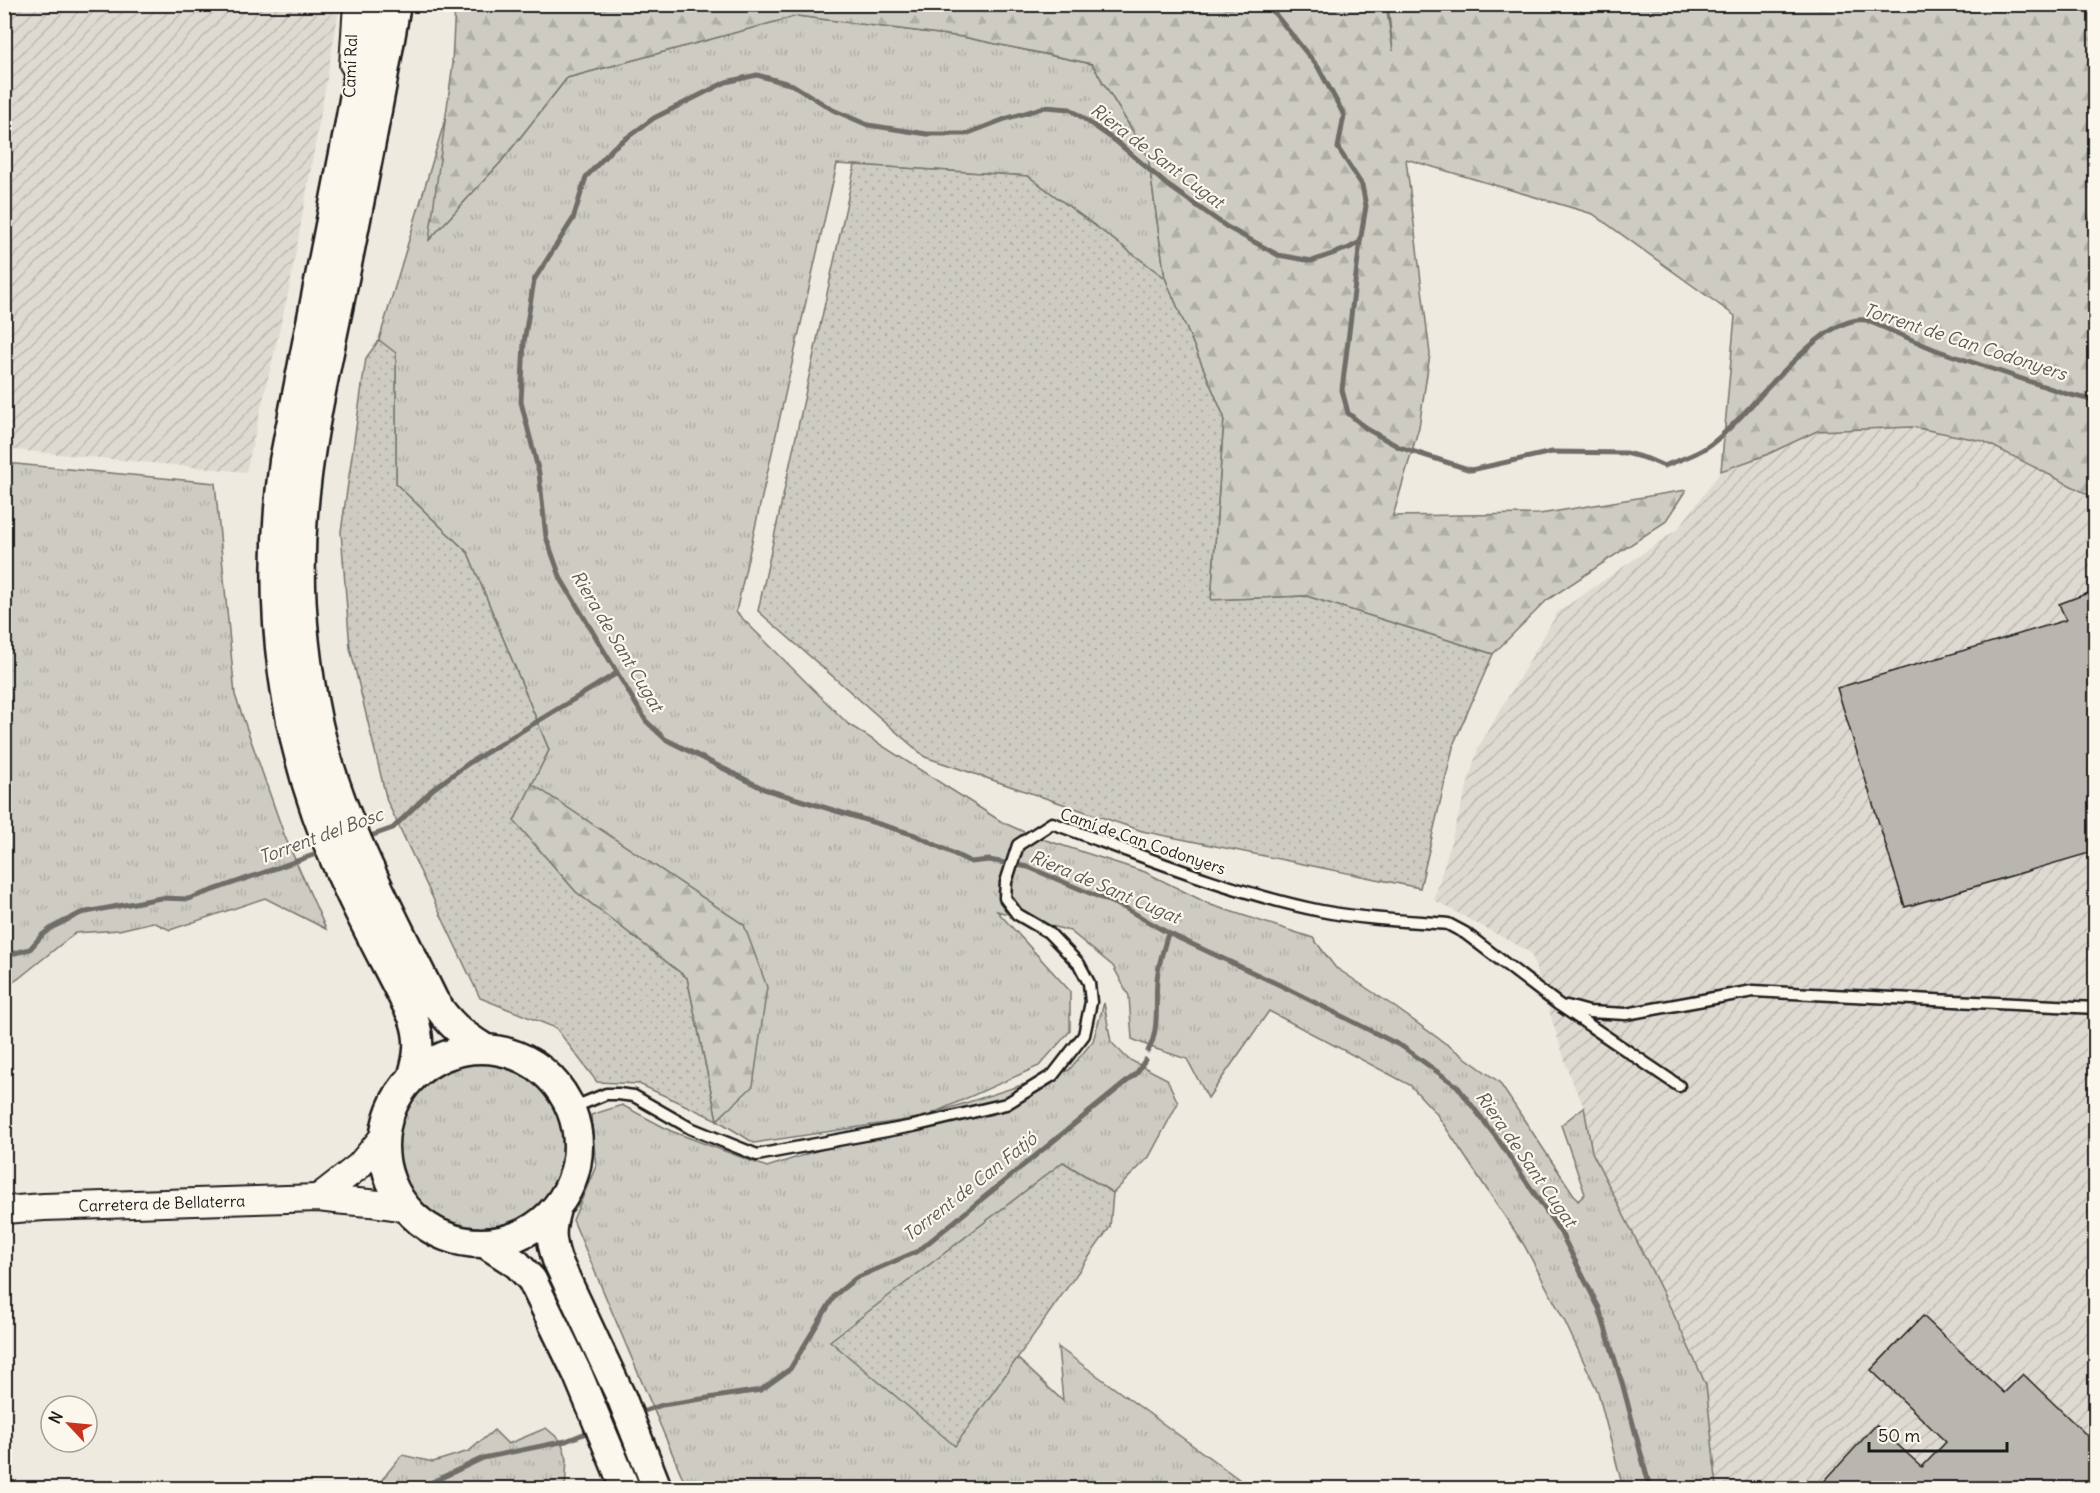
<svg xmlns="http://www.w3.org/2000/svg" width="2100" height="1493" font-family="Delius,sans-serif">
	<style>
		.industrial { fill: url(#industrial-furrows) }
		.grass { fill: url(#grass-tufts); stroke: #75746f; stroke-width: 1.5 }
		.forest { fill: url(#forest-firs); stroke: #75746f; stroke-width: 1.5 }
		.park { fill: url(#park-dots); stroke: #75746f; stroke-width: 1.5 }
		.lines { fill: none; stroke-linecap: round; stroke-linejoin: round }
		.stream { stroke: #6f6d69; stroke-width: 5 }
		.building { fill: #b9b6af; stroke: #1c1c1c; stroke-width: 1.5 }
		.service-casing { stroke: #1c1c1c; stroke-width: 15 }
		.minor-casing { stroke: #1c1c1c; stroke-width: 24 }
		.tertiary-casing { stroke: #1c1c1c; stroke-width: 30 }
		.secondary-casing { stroke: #1c1c1c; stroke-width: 33 }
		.service { stroke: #fbf7ec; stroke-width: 10 }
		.minor { stroke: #fbf7ec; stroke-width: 20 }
		.tertiary { stroke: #fbf7ec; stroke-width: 26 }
		.secondary { stroke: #fbf7ec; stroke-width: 28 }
		.labels { text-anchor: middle; stroke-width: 4.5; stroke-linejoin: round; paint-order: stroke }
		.street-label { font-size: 16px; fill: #1c1c1c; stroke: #fbf7ec }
		.water-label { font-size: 18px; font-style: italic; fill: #5a5956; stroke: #fbf7ec }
	</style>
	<defs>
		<pattern id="industrial-furrows" width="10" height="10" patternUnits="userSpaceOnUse" patternTransform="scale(1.5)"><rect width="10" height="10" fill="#dedad1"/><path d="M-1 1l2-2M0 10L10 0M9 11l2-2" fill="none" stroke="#bebab3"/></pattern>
		<pattern id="grass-tufts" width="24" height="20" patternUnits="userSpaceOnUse" patternTransform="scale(1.5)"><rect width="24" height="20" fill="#ceccc2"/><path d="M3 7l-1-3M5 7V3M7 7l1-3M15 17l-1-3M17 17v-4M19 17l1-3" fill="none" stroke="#b0afa6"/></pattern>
		<pattern id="forest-firs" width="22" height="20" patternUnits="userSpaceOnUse" patternTransform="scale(1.5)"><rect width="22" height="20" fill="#ceccc2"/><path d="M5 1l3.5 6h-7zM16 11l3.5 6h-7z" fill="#b0afa6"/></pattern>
		<pattern id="park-dots" width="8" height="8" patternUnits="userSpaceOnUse" patternTransform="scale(1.5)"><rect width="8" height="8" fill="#ceccc2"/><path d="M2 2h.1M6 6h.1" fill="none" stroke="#b0afa6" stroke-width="1.8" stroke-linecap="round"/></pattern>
	</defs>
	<rect width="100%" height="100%" fill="#eeeadf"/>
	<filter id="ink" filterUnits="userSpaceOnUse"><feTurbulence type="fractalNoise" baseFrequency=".0167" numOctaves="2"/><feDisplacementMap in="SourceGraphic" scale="12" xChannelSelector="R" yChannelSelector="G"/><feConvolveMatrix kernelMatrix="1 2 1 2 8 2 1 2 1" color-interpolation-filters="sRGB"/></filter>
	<g filter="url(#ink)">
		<!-- industrial -->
		<path class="industrial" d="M4,5h336l-50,280 -44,187 -241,-23z
			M1912,427l71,14 112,57v990h-378l-11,-103 -33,-72 -81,-161 -8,-45 -14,-30 -39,-124 -97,-53 44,-152 80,-136 120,-83 43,-58 45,-16 51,-24z"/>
		<!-- grass -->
		<path class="grass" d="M797,16l166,21 129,27 56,92 17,122 -137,-102 -191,-12 -101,448 112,112 154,98 31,14 112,36 66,33 102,33 22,29 57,38 107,77 79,119 7,-7 -24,-69 23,-18 8,45 81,161 33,72 11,103h-94l-25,-96 -34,-72 -40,-75 -88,-132 -26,-28 -141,-74 -61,87 -21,-39 -31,-10 -24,-10 -3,-43 -16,-30 -43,-35 -73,-20 73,80v40l-31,35 -108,48 138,-44 24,-29 11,-38 7,39 17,17 39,20 11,24 -29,54 -36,36 -50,-31 -109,284 63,-88 46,43 -5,-54 193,141h-564l-114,-268 23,-54 -5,-51 31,-10 49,26 96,36 152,-49 -165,25 -37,-23 36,-35 -9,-160 -212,-141 17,-34 -81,-197 -72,-69v-130l-17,-14 68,-227 -17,126 70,-76 67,-85z
			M5,463l210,20 20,212 50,142 41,92 -61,-31 -95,32 -17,-8 -34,8 -44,3 -57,46 -13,8z
			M399 1146a82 82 0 1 1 164 0a82 82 0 1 1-164 0Z
			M546,1428l15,13 6,18 -2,29h-190l27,-33 31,7 36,-11 25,-21 14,14z"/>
		<!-- forest -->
		<path class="forest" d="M455,5h931l7,46 -5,-46h707v493l-112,-57 -71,-14 -95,4 -51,24 -45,16 14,-155 -142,-102 -187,-55 24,195 -11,73 -26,89 147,-2 146,-24 -21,32 -118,78 -54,54 -187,-58 -95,4 13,-183 -59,-139 -17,-122 -56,-92 -129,-27 -166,-21 -230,62 -67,85 -71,77 24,-177h-1z
			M532,784l212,141 23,62 -14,99 -36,34 -30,-142 -111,-86 -62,-71z"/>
		<!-- park -->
		<path class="park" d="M855,165l173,11 137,102 59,139 -13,183 95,-4 187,58 -39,89 -34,145 -278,-57 -217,-74 -167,-146z
			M379,340l17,13v131l72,69 81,197 -35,71 62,71 111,86 30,142 -78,-36 -42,-2 -41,-54 -76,-30 -93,-197 -37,-153 -9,-116 25,-174z
			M1063,1162l50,31 -3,34 -155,219 -125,-105z"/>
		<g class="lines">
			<!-- stream -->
			<path class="stream" d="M1267,4l51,63 26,48 -6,33 24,37 4,21 -6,36 -11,6 -37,13 -34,-6 -51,-28 -61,-43 -49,-42 -47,-33 -25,-2 -40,12 -39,15h-39l-59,-9 -35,-15 -40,-25 -36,-10 -31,7 -72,36 -40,29 -28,30 -13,42 -39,61 -10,62 -3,60 18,71 7,64 15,42 85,142 19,18 99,50 151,46 56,27 18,-2 39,7 97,41 43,25 116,54 119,60 54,39 42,55 62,92 38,75 24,78 27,102
				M1360,242l-18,148 6,23 19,16 32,18 72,23 81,-18 74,1 22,6 16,7c14,-6 30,-10 43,-19 40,-26 111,-134 159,-127l70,30 131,44 29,7
				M365,838l28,-10 40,-39 36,-26 148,-90
				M4,956l26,-7 12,-14 11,-8 28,-14 80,-15 27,1 134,-47
				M1148,1051c12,-21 7,-47 9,-71 1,-16 7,-32 11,-47
				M636,1414l26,-9 99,-15 29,-21 45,-74 21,-17 62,-27 218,-177 9,-14
				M424,1488l2,-3 57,-27 83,-17 25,-10"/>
		</g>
		<!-- building -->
		<path class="building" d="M2096,590v261l-191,56 -68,-219 229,-68 -7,-16z
			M1923,1316l81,77 19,-19 73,70v44h-278l58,-63 46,42 24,-25 -75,-72z"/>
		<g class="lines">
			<defs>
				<path id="service" d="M1567,1006l22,6 37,2 127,-23 343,17
					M572,1108l34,-14h12l16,2 56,32 67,27 156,-29 93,-22 47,-29 31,-40 7,-33 -2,-19 -10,-19 -31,-32 -31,-18 -12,-16 1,-16 12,-37 34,-22c88,32 177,69 269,88 39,8 87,10 127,13l17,9 93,71 121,82"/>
				<path id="minor" d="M350,65l4,-61"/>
				<g id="tertiary">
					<path d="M318,1198l41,-32 25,-30"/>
					<path id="s1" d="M4,1210l40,-3 274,-9c30,5 59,3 89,11"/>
				</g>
				<path id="secondary" d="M371,4l-22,124 -65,333c-16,119 -7,240 33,354 25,70 63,136 96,202 8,22 6,39 -1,61
					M396,4c-16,96 -35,191 -54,285 -15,75 -33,149 -39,225 -6,69 0,138 14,206 22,99 73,191 117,281 15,23 28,33 50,47
					M384 1146a97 97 0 1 1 194 0a97 97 0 1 1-194 0Z
					M556,1209c-6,21 -6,30 1,51l65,139 35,89
					M486,1244l31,20 15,16 46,95 47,113"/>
			</defs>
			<!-- service casing -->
			<use href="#service" class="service-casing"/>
			<!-- minor casing -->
			<use href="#minor" class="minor-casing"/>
			<!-- tertiary casing -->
			<use href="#tertiary" class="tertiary-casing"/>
			<!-- secondary casing -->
			<use href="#secondary" class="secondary-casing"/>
			<!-- service -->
			<use href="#service" class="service"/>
			<!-- minor -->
			<use href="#minor" class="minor"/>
			<!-- tertiary -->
			<use href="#tertiary" class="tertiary"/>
			<!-- secondary -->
			<use href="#secondary" class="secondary"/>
		</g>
	</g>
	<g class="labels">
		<!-- street labels -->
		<g class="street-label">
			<text transform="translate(350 66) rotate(-88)" y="6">Camí Ral</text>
			<text transform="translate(1143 841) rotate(19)" y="6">Camí de Can Codonyers</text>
			<text dy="6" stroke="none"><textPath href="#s1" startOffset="158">Carretera de Bellaterra</textPath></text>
		</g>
		<!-- water labels -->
		<g class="water-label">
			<text transform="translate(1157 156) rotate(37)" y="6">Riera de Sant Cugat</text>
			<text transform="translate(1965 342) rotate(18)" y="6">Torrent de Can Codonyers</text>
			<text transform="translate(617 641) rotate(59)" y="6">Riera de Sant Cugat</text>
			<text transform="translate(321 836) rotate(-20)" y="6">Torrent del Bosc</text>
			<text transform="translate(1105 887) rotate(23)" y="6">Riera de Sant Cugat</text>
			<text transform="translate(1526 1159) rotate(55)" y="6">Riera de Sant Cugat</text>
			<text transform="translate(970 1187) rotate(-38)" y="6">Torrent de Can Fatjó</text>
		</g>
	</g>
	<!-- margin -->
	<rect width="2100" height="1493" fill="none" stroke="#fbf7ec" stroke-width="24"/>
	<rect x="12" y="12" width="2076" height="1469" fill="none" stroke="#1c1c1c" stroke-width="2" filter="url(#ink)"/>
	<!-- north arrow -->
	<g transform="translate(69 1424) rotate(296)"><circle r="28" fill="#fbf7ec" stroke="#a29f99" stroke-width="1.5"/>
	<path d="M0-4.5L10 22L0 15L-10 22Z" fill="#c8321e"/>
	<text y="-9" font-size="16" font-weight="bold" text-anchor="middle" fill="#1c1c1c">N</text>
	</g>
	<!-- scale -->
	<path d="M1869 1442v9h138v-9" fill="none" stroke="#1c1c1c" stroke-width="3"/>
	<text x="1878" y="1442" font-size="18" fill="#1c1c1c" stroke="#fbf7ec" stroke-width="4.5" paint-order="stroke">50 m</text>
</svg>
